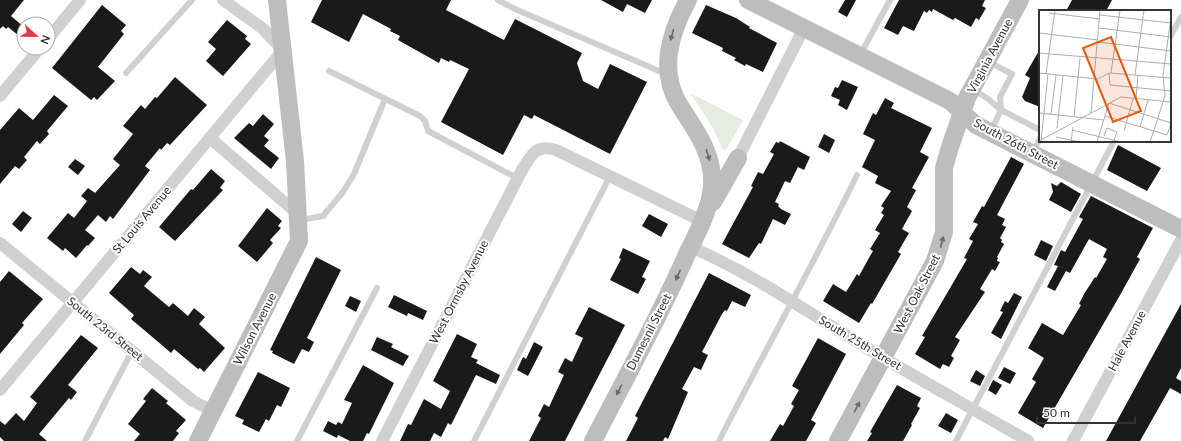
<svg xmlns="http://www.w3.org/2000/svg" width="1181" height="441" font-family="Lato,sans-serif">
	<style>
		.green { fill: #e6ecdf }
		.building { fill: #1a1a1a }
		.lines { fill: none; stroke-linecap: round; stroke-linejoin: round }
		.lane { stroke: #d0d0d0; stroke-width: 6 }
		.street { stroke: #d0d0d0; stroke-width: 12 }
		.secondary { stroke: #bdbdbd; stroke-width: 18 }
		.oneway { fill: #6a6a6a }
		.labels { text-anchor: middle; stroke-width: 4; stroke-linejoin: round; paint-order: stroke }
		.street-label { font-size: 12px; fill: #333; stroke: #fff }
		.inset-road { fill: none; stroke: #adadad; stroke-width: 1 }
		.view { fill: #e8590c; fill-opacity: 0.15; stroke: #e8590c; stroke-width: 2 }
		.inset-edge { fill: none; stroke: #333; stroke-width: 2 }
	</style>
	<rect width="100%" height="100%" fill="#fff"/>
	<!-- green -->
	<path class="green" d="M690,93l53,27 -17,30h-3l-10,-22z"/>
	<!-- building -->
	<path class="building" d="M0,0h24l-13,16 13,11v13l-16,-13 -2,2 -3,-3 -3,3z
		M322,0h129l-5,10 58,30 11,-21 67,34 -5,10 6,18 15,8 12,-25 37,18 -37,72 -76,-39 -2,4 -8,-4 -21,40 -62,-33 28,-53 -19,-9 -1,2 -8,-4 -2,5 -41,-23 2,-4 -10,-5 1,-2 -28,-15 -14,28 -38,-20z
		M601,0h51l-7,13 -18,-9 -4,8z
		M845,0h11l-9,17 -9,-5z
		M899,0h86l-3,6 4,2 -7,12 -3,-2 -5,9 -16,-9 -2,2 -20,-11 -1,3 -3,-2 -2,3 -3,-2 -10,20 -11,-5 -5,9 -14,-7z
		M1072,0h40l-6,11h-40z
		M102,5l24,20 -5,6 3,3 -26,33 17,14 -18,19 -3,-3 -3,3 -39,-32z
		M706,5l30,13 14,9 -1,1 28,15 -14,29 -17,-8 -1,2 -11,-6 2,-2 -14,-7 1,-3 -31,-15z
		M227,20l20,16 -2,3 6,5 -28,32 -17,-15 10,-12 -8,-7z
		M1040,49v58l-15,-6 -3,-4 8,-19 -5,-3z
		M175,77l32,28 -37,40 -3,-2 -6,7 -1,-2 -15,18 5,4 -37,49 -3,-3 -4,6 -8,-7 -13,15 10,8 -7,8 -1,-1 -11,13 -11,-10 -2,3 -16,-13 21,-25 6,5 13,-17 -6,-5 7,-8 7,5 25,-28 -7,-6 20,-25 -10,-8 18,-21 4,4 10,-12 2,1z
		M842,80l16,7 -11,23 -9,-5 2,-5 -9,-4 4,-9 3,1z
		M54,95l14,11 -21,25 2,3 -9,10 -3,-3 -13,16 3,3 -8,9 -4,-3 -15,18v-54l19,-22 14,12z
		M885,98l9,5 -3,5 41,20 -12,24 9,5 -17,31 4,2 -9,17 5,4 -10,18 7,4 -11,19 3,2 -29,50 -1,-1 -12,20 -36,-22 10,-17 13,8 11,-18 2,2 11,-20 3,-5 -3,-2 10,-16 -5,-3 9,-15 -3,-2 3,-5 -3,-2 10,-15 -16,-8 3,-7 -16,-9 13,-27 -12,-6 10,-21 3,2z
		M263,114l11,10 -10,12 5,4 -5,6 15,12 -8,11 -37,-31 15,-15 4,3z
		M824,134l11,6 -6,13 -11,-6z
		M780,141l30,16 -6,13 -6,-3 -8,16 -5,-2 -10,21 4,2 -1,2 3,3 10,5 -6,11 -12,-6 -12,25 -2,-1 -10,15 -27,-14 31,-57 -2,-1 7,-14 5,2 11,-20 -4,-2 6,-10 3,1z
		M1118,145l43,23 -14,23 -40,-21z
		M1011,157l13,7 -27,51 8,4 -3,6 4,2 -6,11 2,2 -1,2 3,2 -7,13 1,1 -1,3 3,1 -5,9 -3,-2 -12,20 5,3 -30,45 5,3 -9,16 3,2 -5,9 -6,-3 -3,5 -25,-15 10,-17 -3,-1 45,-77 -3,-1 9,-17 -4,-2 9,-15 -5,-2 9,-16 2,1z
		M75,159l10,7 -7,9 -10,-8z
		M211,169l14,12 -5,7 3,2 -48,51 -16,-14 32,-38 2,1z
		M1061,182l20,12 -10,18 -22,-12 4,-8 -2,-9 6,3z
		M1091,196l62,32 -16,29 3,2 -21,38 -76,131 -25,-15 18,-31 -4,-3 12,-21 -16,-10 14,-25 21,12 18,-30 -2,-1 5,-10 11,-17 1,1 11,-19 -4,-2 4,-8 -18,-10 -19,34 -4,-2 -11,20 -8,-4 11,-21 -4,-1 7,-15 4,2 18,-33 -4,-2z
		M267,208l15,13 -4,5 3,2 -11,12 3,3 -16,19 -19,-16z
		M23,211l9,7 -11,14 -9,-8z
		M649,214l19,10 -7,13 -19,-11z
		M1041,240l12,6 -7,15 -12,-6z
		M623,248l27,13 -8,16 4,2 -8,15 -28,-14 11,-21 -2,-1z
		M316,257l25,13 -34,68 7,4 -5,10 -7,-3 -8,15 -22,-11 1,-2 -3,-1z
		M131,267l9,7 3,-4 9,7 -8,9 25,21 4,-4 15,13 6,-8 11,9 -6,7 26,24 -21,24 -4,-4 -2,1 -24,-20 -3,4 -8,-7 -32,-27 3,-4 -25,-22z
		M9,271l34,28 -21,24 2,2 -24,29v-72z
		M709,273l42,22 -6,12 -13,-6 -5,10 -2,-1 -3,4 -20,38 6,3 -7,15 -7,-3 -12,22 6,3 -20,47 -3,-2 -2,4h-37l12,-23 -3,-2z
		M1014,293l8,4 -21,42 -10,-6 12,-21 -3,-1 5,-10 3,2z
		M394,295l33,16 -4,9 -15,-7 -1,3 -19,-9z
		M350,296l11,5 -5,11 -11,-6z
		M1181,304v64l-5,10 5,3v13l-11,-6 -30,53h-34z
		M589,307l36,18 -60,116h-36l12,-23 -3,-2 6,-12 5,3 15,-32 -6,-3 7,-14 7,4 11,-24 -8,-4z
		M457,334l20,10 -6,13 7,3 -2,3 24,12 -4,9 -20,-9 -25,50 -3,-2 -7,14 -7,-4 -4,8h-30l8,-17 3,1 13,-26 17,10 9,-18 -17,-10z
		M81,335l17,13 -30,37 9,7 -6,8 -2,-2 -30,36 8,7h-43l-4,-4v-16l5,4 11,-12 8,8 13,-18 -7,-6z
		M377,337l16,7 -2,3 18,9 -6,10 -32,-16z
		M818,338l28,16 -35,66 5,3 -10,18h-36l10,-17 3,2 11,-20 -3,-2 8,-14 -7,-4z
		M534,342l9,5 -15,29 -11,-6 6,-13 3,2z
		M363,365l31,18 -25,51 -2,-1 -4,8h-13l-12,-6 -1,3 -14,-7 5,-10 8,4 2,-3 4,2 10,-21 -8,-3z
		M1004,367l12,6 -6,11 -12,-6z
		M976,370l9,6 -5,10 -10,-5z
		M258,372l32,16 -9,19 -4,-2 -8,16 -3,-2 -7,13 -17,-8 2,-4 -9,-4z
		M993,380l9,5 -6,10 -8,-5z
		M897,385l24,13 -4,8 3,2 -9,16 1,1 -9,16h-36l5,-8 -2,-1z
		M152,388l16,13 -2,2 20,17 -10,11 3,2 -6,8h-39l6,-7 -12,-10 18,-23 -3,-2z
		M946,413l12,7 -7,13 -13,-7z"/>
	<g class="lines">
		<!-- lane -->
		<path class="lane" d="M498,0l17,9 151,65
			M1170,37l11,-20
			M860,55l30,-55
			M989,62l23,12 -12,23 1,13 -10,21
			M329,71l91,45 5,5 3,10 89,47
			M126,73l66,-73
			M973,90l14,8 14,12 39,20
			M1033,152l7,-14
			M300,220l23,-4 20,-24 11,-18 31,-75
			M85,441l47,-90
			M297,441l80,-153
			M474,441l136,-265
			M719,441c45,-89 94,-176 138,-266
			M956,441l158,-300"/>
		<!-- street -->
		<path class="street" d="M48,39l32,-39
			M0,96l40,-48
			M210,138l88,76
			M738,158l66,-130
			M0,243l193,158 20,10
			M691,247c62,27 118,66 176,101 53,32 108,62 161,93
			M0,390l283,-340 -21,-22 -39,-28
			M382,441l140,-271c10,-16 14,-26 34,-20l146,71
			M1073,441l108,-201"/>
		<!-- secondary -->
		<path class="secondary" d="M748,0l202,101 26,24 205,104
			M713,202l25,-44
			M198,441l101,-200 -4,-80 -18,-161
			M593,441c32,-62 66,-123 94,-187 10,-21 23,-44 25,-68 2,-32 -16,-55 -32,-80 -22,-35 -10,-73 8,-106
			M838,441l97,-180 9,-29v-64l6,-21 17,-49 53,-98"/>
	</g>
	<!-- one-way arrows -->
	<defs><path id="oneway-solid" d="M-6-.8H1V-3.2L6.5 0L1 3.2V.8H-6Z"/></defs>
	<g class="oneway">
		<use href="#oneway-solid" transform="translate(672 35) rotate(106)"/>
		<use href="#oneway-solid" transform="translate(708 155) rotate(73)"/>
		<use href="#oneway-solid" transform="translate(942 242) rotate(-75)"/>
		<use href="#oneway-solid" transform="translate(678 275) rotate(115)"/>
		<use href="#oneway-solid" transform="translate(619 390) rotate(117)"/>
		<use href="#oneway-solid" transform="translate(857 407) rotate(-62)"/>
	</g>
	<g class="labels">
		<!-- street labels -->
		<g class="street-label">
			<text transform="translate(990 56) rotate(-62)" y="4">Virginia Avenue</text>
			<text transform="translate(1016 144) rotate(28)" y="4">South 26th Street</text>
			<text transform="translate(142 220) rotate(-50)" y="4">St Louis Avenue</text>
			<text transform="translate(459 292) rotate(-63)" y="4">West Ormsby Avenue</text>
			<text transform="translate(917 294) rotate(-63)" y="4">West Oak Street</text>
			<text transform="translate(105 329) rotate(39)" y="4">South 23rd Street</text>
			<text transform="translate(255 329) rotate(-63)" y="4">Wilson Avenue</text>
			<text transform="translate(649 332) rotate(-63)" y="4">Dumesnil Street</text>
			<text transform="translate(1127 341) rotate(-62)" y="4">Hale Avenue</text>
			<text transform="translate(860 343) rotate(31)" y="4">South 25th Street</text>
		</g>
	</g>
	<!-- overview -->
	<g transform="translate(1039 10)">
		<rect width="132" height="132" fill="#fff"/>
		<path class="inset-road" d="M10,3l51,6M61,5l71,8M60,18l72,9M0,23l59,7M59,32l73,9M0,43l132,11M0,63l59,6 11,-6 62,5M70,63l1,12 61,6M72,63l9,-63M7,64l9,-64M96,65l9,-65M97,89l2,-24M0,103l65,7M52,103l9,-103M12,104l5,-39M66,106l62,19 4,-11M35,107l6,-59M101,117l8,-27M18,118l6,-52M33,120l49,12M85,121l9,-32M65,126l3,-8 10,4 -3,8M17,127l24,5M0,131l82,-44 50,5M2,131l7,-67M32,132l2,-15M58,132l12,-39 62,20M111,132l15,-46 -2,-21 8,-57"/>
		<path class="view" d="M72,27l30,74 -28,11 -30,-74z"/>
		<rect width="132" height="132" class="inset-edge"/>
	</g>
	<!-- north arrow -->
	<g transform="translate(36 36) rotate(112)"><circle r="19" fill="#ffffff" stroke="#adadad"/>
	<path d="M0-3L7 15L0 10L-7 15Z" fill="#e63946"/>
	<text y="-6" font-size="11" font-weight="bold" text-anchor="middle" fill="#333333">N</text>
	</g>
	<!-- scale -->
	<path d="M1037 417v6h98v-6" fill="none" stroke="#333333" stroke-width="2"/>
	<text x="1043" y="417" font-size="12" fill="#333333" stroke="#ffffff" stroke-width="3" paint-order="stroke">50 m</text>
</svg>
